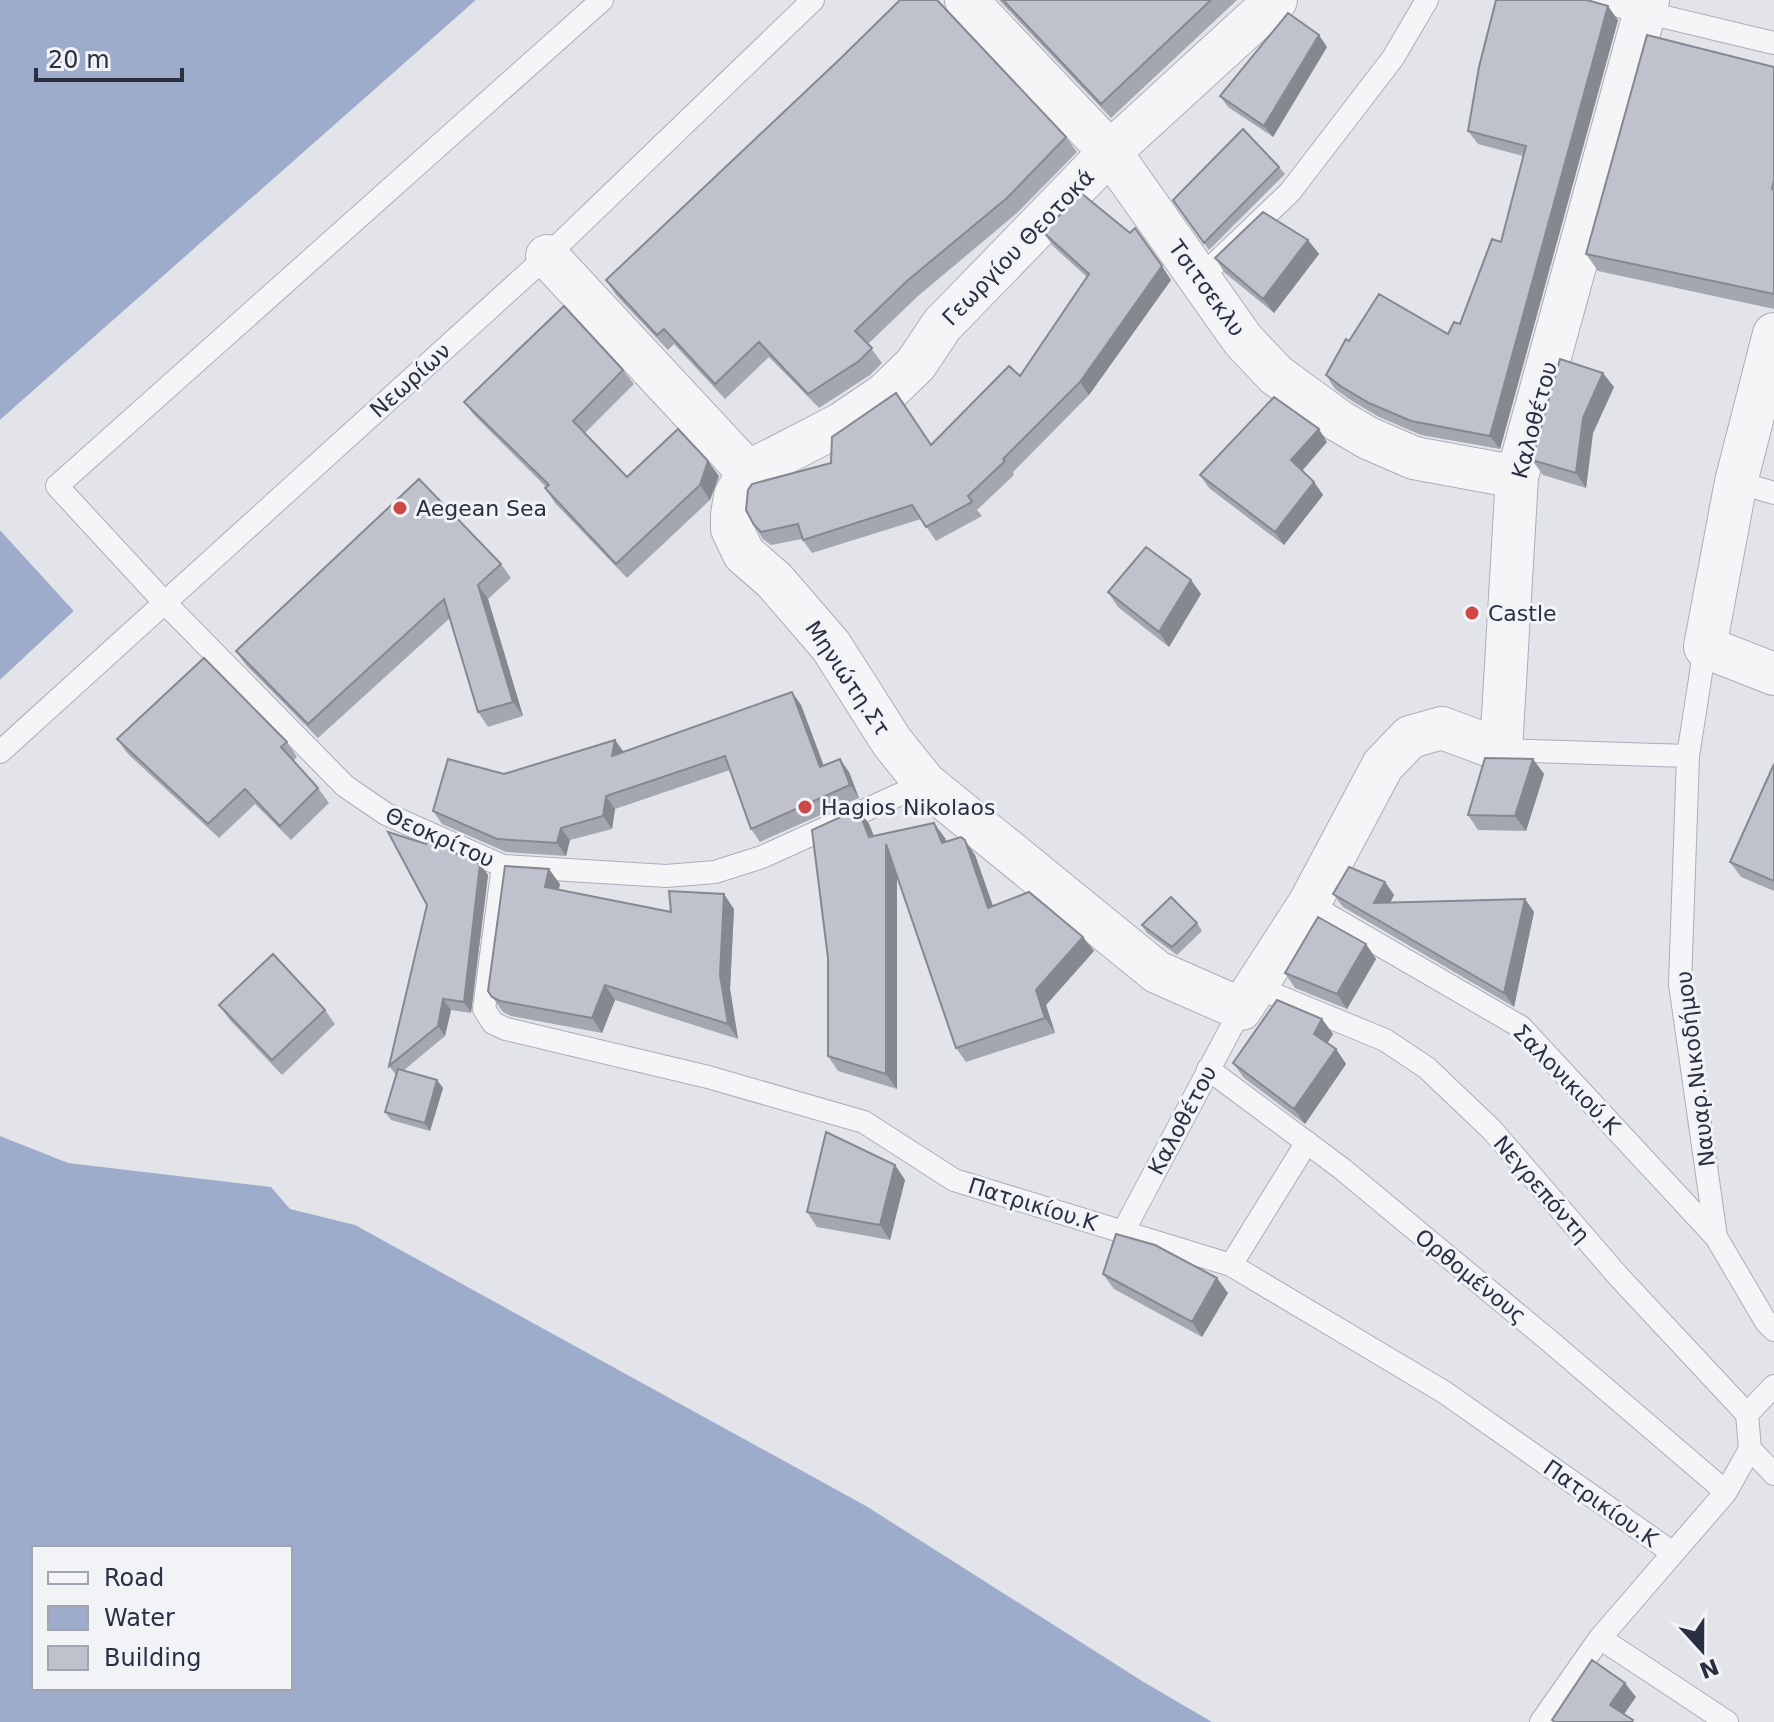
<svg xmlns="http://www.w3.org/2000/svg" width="1774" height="1722" font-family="'DejaVu Sans',sans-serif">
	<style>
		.water { fill: #9dacca; fill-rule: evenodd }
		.pier { fill: #e2e4ea }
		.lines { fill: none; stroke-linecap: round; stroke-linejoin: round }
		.service-casing { stroke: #abaeb8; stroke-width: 24 }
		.minor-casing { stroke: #abaeb8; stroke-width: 44 }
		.service { stroke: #f5f5f8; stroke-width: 22 }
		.minor { stroke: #f5f5f8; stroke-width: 42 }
		.wall { fill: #a4a7b0 }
		.shaded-wall { fill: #868890 }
		.building { fill: #bfc2cd; stroke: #868890; stroke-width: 2 }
		.poi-dot { fill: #ce4848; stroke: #f1f3f7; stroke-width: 3 }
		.labels { text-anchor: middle; stroke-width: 6; stroke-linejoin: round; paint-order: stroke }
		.street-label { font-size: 22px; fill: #2a2f42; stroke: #f1f3f7 }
		.poi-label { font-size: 22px; fill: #2a2f42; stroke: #f1f3f7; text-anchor: start }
	</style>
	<rect width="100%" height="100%" fill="#e2e4ea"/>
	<!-- water -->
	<path class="water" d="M0,0h476l-476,420z
		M0,530l74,81 -74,69z
		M0,1136l68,27 203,24 19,22 65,16 511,281 276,175 70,41h-1212zM34,1548h256v140h-256z"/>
	<!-- pier -->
	<path class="pier" d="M476,0h4l-1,3 -113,102 -366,319v-4z
		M0,526l78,85 -78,73v-4l74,-69 -74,-81z"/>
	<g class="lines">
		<defs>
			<path id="service" d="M602,0l-545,486 108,117 180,183 41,28 117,52 163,10 49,-4 47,-15 163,-74
				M1594,0l180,43
				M1200,278l90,-86 103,-134 34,-58
				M1736,482l38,11
				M1705,647l-17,109 -8,228 36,253
				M1501,750l187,6
				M0,752l547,-496 266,-256
				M503,866l-19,143 9,14 13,6 202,48 156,45 90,58 277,85 213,127 229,161
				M1309,904l212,123 195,210 50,85 8,8
				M1256,987l129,53 42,28 65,62 127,147 128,137 3,35 24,25
				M1208,1069l133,99 211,175 174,149
				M1123,1232l118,-223
				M1231,1265l76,-123
				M1747,1414l27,-28
				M1600,1638l127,84
				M1541,1722l59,-84 126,-146 24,-43"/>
			<path id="minor" d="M966,0l144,152 133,188 33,35 63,46 29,17 46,20 103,19
				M547,256l201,216
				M1774,334l-38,148 -31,165 69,27
				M748,472l-13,24 -3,19v14l12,25 30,26 57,66 61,96 33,41 232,189 84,37 68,-105 74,-139 27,-28 32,-9 59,22 16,-273 131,-477
				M748,472l93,-48 44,-30 31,-30 26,-39 168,-173 166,-152"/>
		</defs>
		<!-- service casing -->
		<use href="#service" class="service-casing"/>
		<!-- minor casing -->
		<use href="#minor" class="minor-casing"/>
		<!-- service -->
		<use href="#service" class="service"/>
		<!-- minor -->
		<use href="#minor" class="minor"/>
	</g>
	<!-- wall -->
	<path class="wall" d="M999,0h238l-126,118z
		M1618,20l-118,429 -79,-14 -42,-18 -27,-16 -17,-12 -9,-14 23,-34 99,-7 12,-10 41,-82 22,-86 -45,-12 -10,-13z
		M1327,47l-54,90 -45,-30 -8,-11z
		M1774,67v242l-176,-38 -12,-17z
		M1066,137l11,15 -60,61 -99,83 -50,48 14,19 -12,12 -51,33 -50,-51 -44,42 -51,-55 -6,6 -52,-55 -10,-15z
		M1279,167l6,7 -76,76 -36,-50z
		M1043,232l128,48 -82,115 -76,77 1,3 -37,35 5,6 -46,25 -15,-22 -109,34 -10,-14 -31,6 -8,-6 -9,-14 177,-80 89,-69 67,-99 -34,-31z
		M1308,240l11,14 -45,59 -49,-40 -10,-15z
		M623,370l11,14 -49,49 42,44 92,-1 -9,24 -83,78 -72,-75 -10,-15 1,-1 -71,-71 -11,-14z
		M1614,387l-21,46 -7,55 -43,-13 -11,-15z
		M1327,442l-25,29 12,11 9,13 -39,50 -75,-57 -9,-13z
		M501,564l10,14 -23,21 35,117 -35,11 -10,-15 -28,-94 -132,120 -72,-73 -10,-14z
		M1191,580l10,14 -32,53 -51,-40 -10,-15z
		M792,692l9,13 23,61 25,6 10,26 -99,44 -9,-13 -21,-59 -115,39 -3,20 -42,11 -4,16 -60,-4 -64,-28 -9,-13 71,-37 111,-34 9,12z
		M117,739l170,3 10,15 -4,4 25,27 11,15 -38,37 -36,-36 -36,34 -91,-84z
		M1533,759l11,15 -18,57 -48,-1 -10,-15z
		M1774,764v127l-33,-14 -11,-15z
		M858,809l11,15 5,12 71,2 1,4 29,13 18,51 90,31 11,14 -48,54 9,28 -89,29 -10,-14 -59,-174v215l-59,-18 -10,-15z
		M426,844l54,20 8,11 -17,138 -20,-3 -6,26 -42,35 34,9 6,8 -13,43 -39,-11 -6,-8 11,-37 -7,-9 38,-161z
		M1385,882l9,13 -4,8 135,-4 9,13 -20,95 -171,-100 -10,-13z
		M560,884l-2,6 113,22 63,-3 -4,80 8,50 -123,-39 -13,33 -91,-17 -8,-4 -15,-21z
		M1197,923l5,8 -25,24 -30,-22 -5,-8z
		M1366,944l10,15 -29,50 -52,-21 -10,-15z
		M219,1005l106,5 10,14 -53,51 -52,-55z
		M1322,1019l11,15 -6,9 9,6 10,15 -41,60 -61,-46 -11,-15z
		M895,1165l10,15 -15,60 -73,-13 -10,-15z
		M1103,1274l125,19 -26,44 -88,-48z"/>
	<!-- shaded-wall -->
	<path class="shaded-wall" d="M1608,6l10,14 -118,429 -10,-13z
		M1319,35l8,12 -54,90 -9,-11z
		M1308,240l11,14 -45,59 -11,-14z
		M1162,266l9,14 -82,115 -9,-13z
		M1603,373l11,14 -21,46 -7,55 -10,-15 7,-55z
		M1319,429l8,13 -27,31 -9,-13z
		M708,461l11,15 -9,24 -10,-15z
		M1314,482l9,13 -39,50 -9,-13z
		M1191,580l10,14 -32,53 -10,-15z
		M478,585l10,14 35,117 -10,-14z
		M792,692l9,13 28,75 -9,-13z
		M615,740l9,13 -12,3z
		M840,759l9,13 10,26 -9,-13z
		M1533,759l11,15 -18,57 -11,-15z
		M606,796l9,13 -3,20 -9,-13z
		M858,809l11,15 11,28 -11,-15z
		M934,823l11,15 7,20 -10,-15z
		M561,828l9,12 -4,16 -9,-13z
		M965,840l10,15 24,68 -11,-15z
		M886,844l11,15v230l-11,-15z
		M480,864l8,11 -17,138 -7,-11z
		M549,869l11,15 -4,18 -11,-15z
		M1385,882l9,13 -11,21 -9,-13z
		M724,894l10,15 -4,80 8,50 -10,-15 -8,-49z
		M1525,899l9,13 -20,95 -10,-14z
		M1083,937l11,14 -48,54 9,28 -10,-15 -9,-28z
		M1366,944l10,15 -29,50 -10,-15z
		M605,985l10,15 -13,33 -10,-15z
		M443,999l8,11 -6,26 -7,-10z
		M1322,1019l11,15 -9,15 -10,-15z
		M1336,1049l10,15 -41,60 -11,-15z
		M437,1080l6,8 -13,43 -5,-8z
		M895,1165l10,15 -15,60 -10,-15z
		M1217,1278l11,15 -26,44 -10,-15z
		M1625,1683l11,14 -16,23 -10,-15z"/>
	<!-- building -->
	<path class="building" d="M900,0h37l129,137 -59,61 -100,83 -52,50 17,17 -13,13 -51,33 -49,-52 -44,42 -51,-55 -7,6 -51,-55 235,-222z
		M1003,0h208l-110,104z
		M1496,0h91l21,6 -118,430 -79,-15 -42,-18 -27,-16 -16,-12 20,-36 3,2 30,-47 69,40 6,-12 6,2 32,-85 9,3 25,-96 -58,-15 11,-64z
		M1288,13l31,22 -55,91 -44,-30z
		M1647,35l127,32v113l-2,9 2,1v104l-188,-40z
		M1243,129l36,38 -75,76 -31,-43z
		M1081,193l49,40 5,-5 27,38 -82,116 -77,77 2,2 -37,35 4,6 -46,25 -14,-22 -109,35 -5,-16 -37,8 -7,-7 -8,-15 2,-20 4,-6 79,-21 1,-26 64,-44 35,52 78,-79 11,10 69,-102 -46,-42z
		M1263,212l45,28 -45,59 -48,-41z
		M564,306l59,64 -50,51 54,56 51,-48 30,32 -8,24 -84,79 -71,-76 4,-3 -85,-83z
		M1560,359l43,14 -20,45 -7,55 -44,-13z
		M1274,397l45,32 -28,31 23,22 -39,50 -75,-57z
		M419,479l82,85 -23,21 35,117 -35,10 -34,-113 -136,125 -72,-73z
		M1146,547l45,33 -32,52 -51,-40z
		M204,658l83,84 -6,5 37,41 -38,38 -35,-37 -37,35 -91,-85z
		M792,692l28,75 20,-8 10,26 -99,44 -26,-73 -119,40 -3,20 -42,12 -4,15 -60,-4 -64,-28 15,-52 56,15 111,-34 -3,16z
		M1485,758l48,1 -18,57 -47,-1z
		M1774,764v117l-44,-19z
		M858,809l11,28 65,-14 8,20 19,-6 4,3 23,68 41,-16 54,45 -47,53 9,28 -89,30 -70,-204v230l-58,-18v-98l-16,-128z
		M388,832l38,12 1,-4 53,24 -16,138 -21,-3 -5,27 -49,40 38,-161z
		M505,866l44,3 -4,18 126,25 -2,-21 55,3 -4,81 8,49 -123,-39 -13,33 -92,-17 -8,-4 -4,-6z
		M1349,867l36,15 -11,21 151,-4 -21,94 -171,-99z
		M1171,897l26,26 -25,24 -30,-22z
		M1318,917l48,27 -29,50 -52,-21z
		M273,954l52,56 -53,50 -53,-55z
		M1277,1000l45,19 -8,15 22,15 -42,60 -61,-46z
		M398,1069l39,11 -12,43 -40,-11z
		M826,1132l69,33 -15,60 -73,-13z
		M1116,1234l39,11 62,33 -25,44 -89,-48z
		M1592,1660l33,23 -15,22 23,15 -1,2h-77l-3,-2z"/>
	<!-- markers -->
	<g class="poi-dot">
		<circle cx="400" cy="508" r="8"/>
		<circle cx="1472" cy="613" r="8"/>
		<circle cx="805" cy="807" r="8"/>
	</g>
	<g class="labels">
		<!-- street labels -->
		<g class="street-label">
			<text transform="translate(1018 247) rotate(-46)" y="8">Γεωργίου Θεοτοκά</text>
			<text transform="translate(1207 288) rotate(54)" y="8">Τσιτσεκλυ</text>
			<text transform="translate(410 380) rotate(-42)" y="8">Νεωρίων</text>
			<text transform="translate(1534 420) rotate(-75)" y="8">Καλοθέτου</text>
			<text transform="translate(848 678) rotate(56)" y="8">Μηνιώτη.Στ</text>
			<text transform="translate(440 837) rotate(24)" y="8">Θεοκρίτου</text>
			<text transform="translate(1695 1069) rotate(-97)" y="8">Ναυαρ.Νικοδήμου</text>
			<text transform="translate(1567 1079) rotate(46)" y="8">Σαλονικιού.Κ</text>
			<text transform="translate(1182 1120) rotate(-62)" y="8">Καλοθέτου</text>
			<text transform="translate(1542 1189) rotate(49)" y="8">Νεγρεπόντη</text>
			<text transform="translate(1033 1204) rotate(17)" y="8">Πατρικίου.Κ</text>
			<text transform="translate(1471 1276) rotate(39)" y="8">Ορθομένους</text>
			<text transform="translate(1601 1503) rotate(35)" y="8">Πατρικίου.Κ</text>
		</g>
		<!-- poi labels -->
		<g class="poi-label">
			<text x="416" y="516">Aegean Sea</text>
			<text x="1488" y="621">Castle</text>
			<text x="821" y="815">Hagios Nikolaos</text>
		</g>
	</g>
	<!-- legend -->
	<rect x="32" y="1546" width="260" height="144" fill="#f1f3f7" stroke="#a1a5af" stroke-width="2"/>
	<rect x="48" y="1572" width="40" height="12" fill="#f5f5f8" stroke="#a1a5af" stroke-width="2"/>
	<text x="104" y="1586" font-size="24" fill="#2a2f42">Road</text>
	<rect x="48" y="1606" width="40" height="24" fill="#9dacca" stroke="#a1a5af" stroke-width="2"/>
	<text x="104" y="1626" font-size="24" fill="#2a2f42">Water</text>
	<rect x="48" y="1646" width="40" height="24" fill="#bfc2cd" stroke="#a1a5af" stroke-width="2"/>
	<text x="104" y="1666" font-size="24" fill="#2a2f42">Building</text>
	<!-- north arrow -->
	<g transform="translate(1702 1650) rotate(159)" stroke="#f1f3f7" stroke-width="6" paint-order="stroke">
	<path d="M0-6L14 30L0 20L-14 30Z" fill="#2a2f42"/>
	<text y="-12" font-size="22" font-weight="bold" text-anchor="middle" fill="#2a2f42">N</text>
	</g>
	<!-- scale -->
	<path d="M36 68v12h146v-12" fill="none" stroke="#2a2f42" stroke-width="4"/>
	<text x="48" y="68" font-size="24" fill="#2a2f42" stroke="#f1f3f7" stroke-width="6" paint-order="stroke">20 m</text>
</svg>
